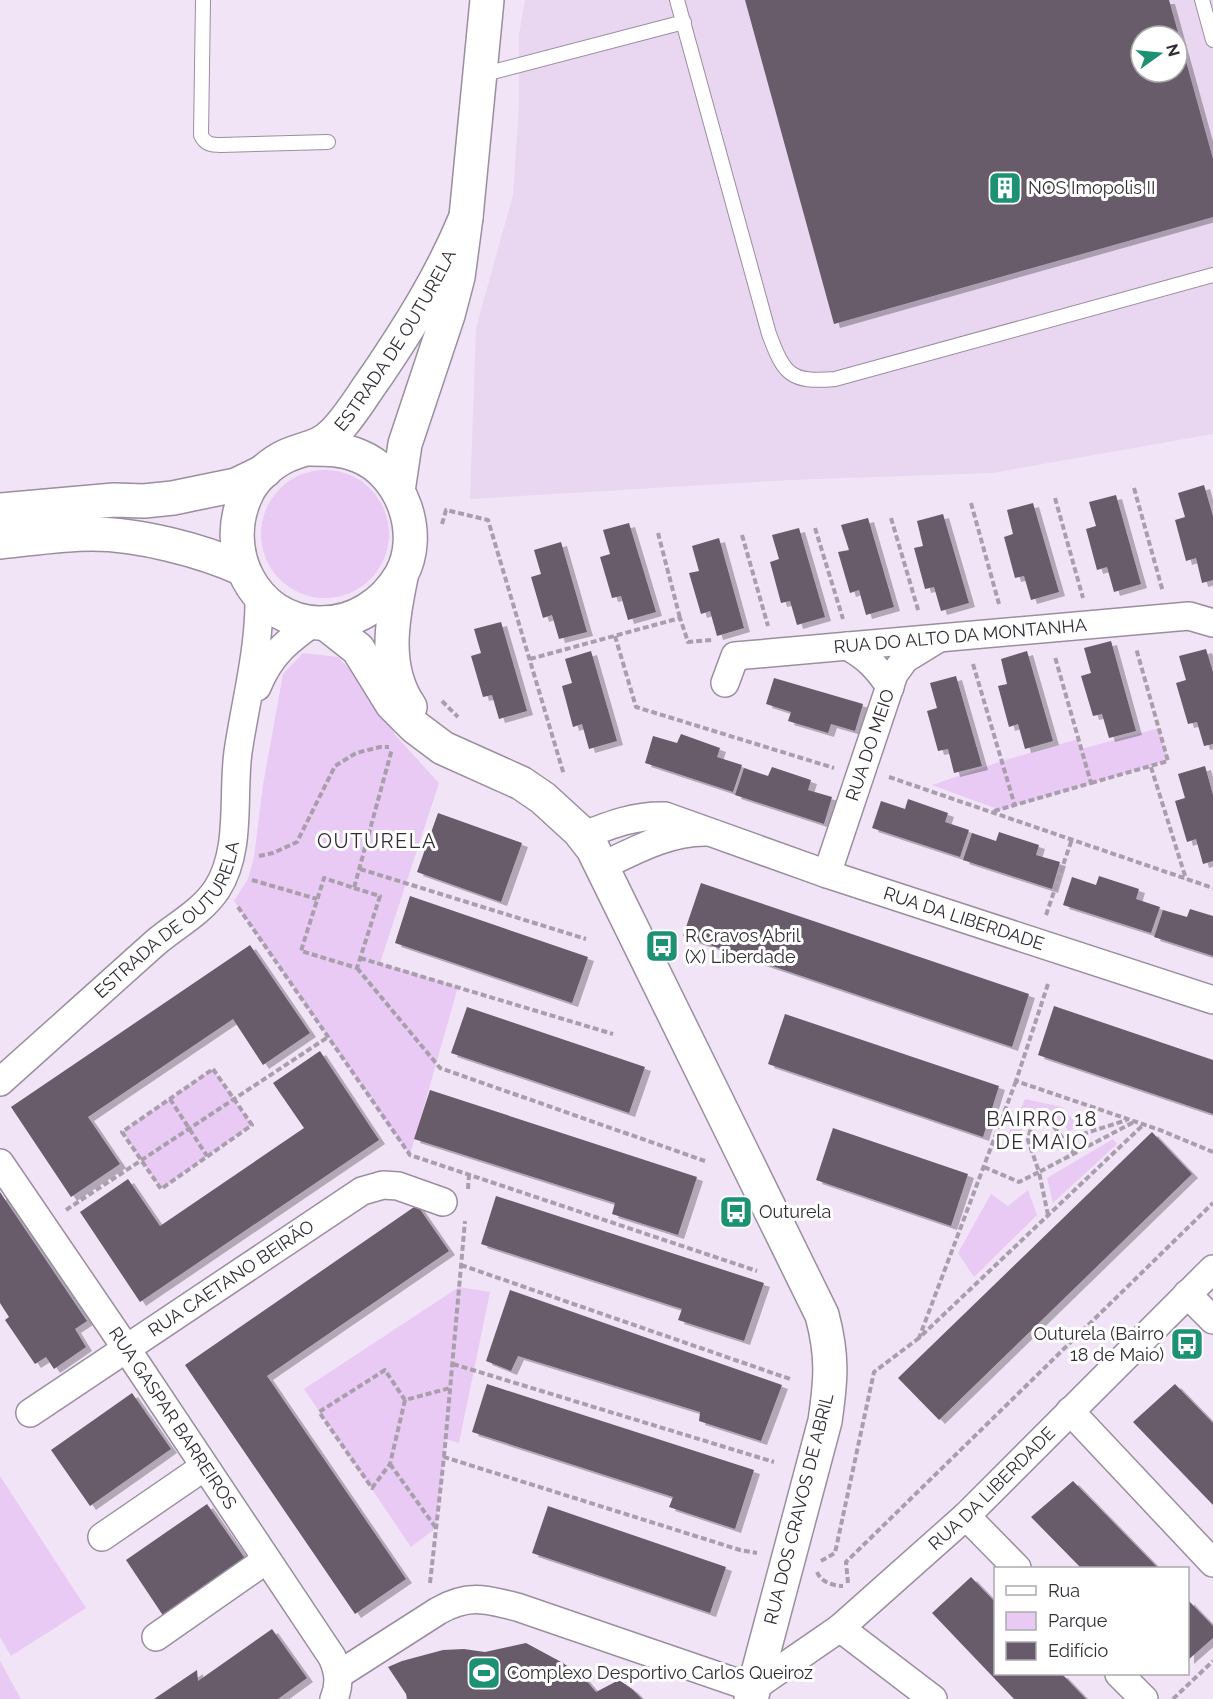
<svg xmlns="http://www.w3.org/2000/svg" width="1213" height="1699" font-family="Raleway,sans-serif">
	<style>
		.built { fill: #e9d6f0; fill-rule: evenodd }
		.green { fill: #e9caf4 }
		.building { fill: #675b6b; fill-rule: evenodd; filter: url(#shadow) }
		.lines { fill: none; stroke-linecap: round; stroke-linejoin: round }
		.service-casing { stroke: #9b8ea0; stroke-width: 16 }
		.minor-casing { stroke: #9b8ea0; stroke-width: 30 }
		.tertiary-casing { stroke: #9b8ea0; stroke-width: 36 }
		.path { stroke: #a99eac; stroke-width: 4; stroke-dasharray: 6 3; stroke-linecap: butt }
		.service { stroke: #fff; stroke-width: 14 }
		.minor { stroke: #fff; stroke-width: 27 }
		.tertiary { stroke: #fff; stroke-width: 33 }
		.labels { text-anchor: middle; stroke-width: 6; stroke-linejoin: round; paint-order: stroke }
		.poi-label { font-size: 18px; fill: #322d34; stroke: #fff; text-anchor: start }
		.street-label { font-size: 18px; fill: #322d34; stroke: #fff }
		.neighbourhood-label { font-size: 20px; letter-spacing: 1.5px; fill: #322d34; stroke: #fff }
	</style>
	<defs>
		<filter id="shadow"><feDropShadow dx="6" dy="4" stdDeviation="0" flood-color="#0004"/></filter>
	</defs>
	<rect width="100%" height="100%" fill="#f2e4f7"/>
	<!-- built -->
	<path class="built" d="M525,0h688v434l-221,39 -202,7 -320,19 6,-171 37,-133 6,-90v-71zM1141,36h36v36h-36z"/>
	<!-- green -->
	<path class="green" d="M261 534a64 64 0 1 1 128 0a64 64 0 1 1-128 0Z
		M303,653l35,4 30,32 28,47 43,47 -59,180 78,24 -48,168 -176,-254 14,-22 6,-22 9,-72 20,-111z
		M1159,728l9,33 -168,49 -68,-25 70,-24 76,-22 3,10z
		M213,1069l39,56 -91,64 -39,-57z
		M1025,1099l37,8 17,20 -10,4 -20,-20 -24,10 -8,21 -14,3z
		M1113,1139l4,5 -64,59 -6,-25z
		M1028,1190l9,25 -63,62 -16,-24 33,-59 17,12z
		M459,1287l31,5 -31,151 -13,-4 -10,89 -25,19 -107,-158z
		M0,1476l86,132 -75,48 -11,-19z
		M0,1661l21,38h-21z"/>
	<!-- building -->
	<path class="building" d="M745,0h424l44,159v58l-379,107zM1141,36h36v36h-36z
		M1204,485l9,31v64l-11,3 -6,-25 -10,3 -11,-41 10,-3 -7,-24z
		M1116,495l25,89 -27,8 -7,-25 -10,3 -11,-41 10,-3 -7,-24z
		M1033,503l26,89 -28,8 -7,-24 -9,2 -11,-41 9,-3 -6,-24z
		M943,514l26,89 -28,8 -7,-24 -9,2 -11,-41 9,-2 -6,-25z
		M868,518l26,89 -28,8 -7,-25 -9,3 -12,-41 11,-2 -8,-25z
		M629,523l27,89 -28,8 -7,-24 -9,2 -12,-41 10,-3 -7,-24z
		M799,528l26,89 -28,8 -7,-24 -9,2 -11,-41 9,-3 -7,-24z
		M719,538l25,90 -27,8 -7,-25 -9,3 -12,-41 10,-2 -7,-25z
		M561,542l26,90 -28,7 -7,-24 -9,3 -12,-41 10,-3 -7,-24z
		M501,622l26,89 -28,8 -7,-24 -9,2 -12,-41 10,-3 -7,-24z
		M1111,641l25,90 -27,7 -7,-24 -9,2 -12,-40 10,-3 -7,-25z
		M1206,649l7,23v72l-9,2 -7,-24 -9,2 -12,-41 10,-3 -7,-24z
		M591,651l26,90 -28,8 -7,-25 -9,3 -11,-41 10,-3 -7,-24z
		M1027,651l26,90 -28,8 -7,-25 -9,3 -11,-41 9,-2 -6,-25z
		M956,676l26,90 -28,7 -6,-24 -10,2 -11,-40 10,-3 -7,-25z
		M774,678l89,26 -8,27 -24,-7 -3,9 -40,-12 3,-9 -25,-8z
		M681,734l39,14 -3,9 25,8 -9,27 -88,-29 8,-27 24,7z
		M1205,766l8,29v66l-10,3 -7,-25 -9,3 -12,-41 10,-3 -7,-24z
		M772,767l39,13 -3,10 24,7 -8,27 -89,-29 9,-27 24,8z
		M908,799l40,14 -3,9 24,8 -9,27 -88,-29 9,-27 24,8z
		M438,813l84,30 -21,59 -84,-30z
		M999,832l40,13 -3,10 24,7 -8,27 -89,-29 9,-27 24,8z
		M1099,876l40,13 -3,10 24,8 -9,26 -88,-28 9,-28 24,8z
		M701,883l328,111 -17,53 -329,-111z
		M410,896l178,61 -16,46 -177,-60z
		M1190,909l23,7v40l-59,-19 9,-27 24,7z
		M250,945l60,88 -47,32 -30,-46 -145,98 32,47 -49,33 -60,-90z
		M1054,1006l159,54v54l-175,-59z
		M467,1007l178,60 -16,46 -178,-60z
		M785,1014l214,72 -16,51 -215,-73z
		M320,1051l59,89 -239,162 -60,-90 48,-33 32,47 144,-98 -31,-45z
		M430,1090l267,87 -19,58 -66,-21 3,-11 -201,-64z
		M833,1128l135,46 -17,52 -135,-46z
		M1152,1132l40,42 -253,246 -41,-42z
		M0,1192l87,129 -12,8 11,18 -32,22 -8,-12 -11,7 -30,-44 4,-3 -9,-14z
		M496,1196l268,87 -20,58 -66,-21 4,-11 -201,-65z
		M417,1205l32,46 -182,125 139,203 -51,35 -170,-249z
		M510,1290l272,95 -21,56 -62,-20 1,-9 -182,-56 -7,15 -25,-10z
		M487,1384l267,86 -19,59 -66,-22 4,-10 -201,-65z
		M1175,1384l38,39v82l-80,-83z
		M132,1393l39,56 -81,57 -39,-56z
		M1073,1481l85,87h-77l-50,-51z
		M207,1504l39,56 -82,57 -38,-57z
		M548,1506l178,61 -16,46 -178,-60z
		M971,1577l25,26v71h66l24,25h-72l-82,-86z
		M1188,1600l25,26v12l-25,22z
		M272,1629l35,49 -29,21h-124l43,-29 1,11z
		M526,1643l37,20 21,15 12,14 23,-12 13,9 10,10h-235l-1,-5 -18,-27 14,-6 41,-11 21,-1 21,3z"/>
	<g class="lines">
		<defs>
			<path id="service" d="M203,0l-2,135c4,9 10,10 20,10l107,-3
				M677,0l92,334c15,40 21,49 66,45l378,-104
				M1202,0l11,40
				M481,75l203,-53"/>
			<g id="minor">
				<path d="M847,646c19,10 31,22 43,41"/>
				<path id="s1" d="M725,683l10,-27 454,-40 24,7"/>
				<path d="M257,687c13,-32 29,-45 57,-65"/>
				<path id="s2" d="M582,836c28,-11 53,-21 83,-20l162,58 386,126"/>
				<path d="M600,867c34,-16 67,-35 105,-35"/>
				<path id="s3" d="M827,874l67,-200 11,-15 31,-19"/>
				<path id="s4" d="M0,1082c52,-46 103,-93 155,-139 21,-18 46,-30 62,-54 25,-39 15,-93 21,-137 8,-53 22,-104 21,-157"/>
				<path id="s5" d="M0,1163l126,185 206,309c7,15 8,27 2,42"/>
				<path d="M1187,1294l26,26"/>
				<path d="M1070,1411l143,152"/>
				<path id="s6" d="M30,1413l332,-222 21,-6 15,1 45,16"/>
				<path d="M966,1516l51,52"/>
				<path d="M102,1537l102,-70"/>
				<path d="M840,1628l93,71"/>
				<path d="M156,1637l110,-77"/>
				<path d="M1119,1674l25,25"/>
				<path id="s7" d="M338,1675l100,-64c30,-17 47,-12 79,-4l236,81 87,-60 126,-112 247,-247"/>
			</g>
			<g id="tertiary">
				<path id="s8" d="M310,449c17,0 33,0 49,7 43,17 65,78 42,119 -17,29 -47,49 -82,48 -66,-2 -100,-74 -72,-130 7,-15 24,-30 39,-37 17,-8 34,-8 48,-23 17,-17 29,-39 43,-58 35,-52 65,-100 89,-158"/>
				<path d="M398,491l7,-47 43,-129 10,-38 8,-60 21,-217"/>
				<path d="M0,510l114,-10 30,1 29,-3 63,-13 29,-14"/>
				<path d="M0,542c30,-3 61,-8 92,-8 46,0 109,16 151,35"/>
				<path d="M401,577c-9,43 -18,91 9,130"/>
				<path d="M325,623l33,26 34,55 23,23 28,21 78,35 22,15 36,33 14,18 229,466c11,41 9,65 3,106l-74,278"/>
			</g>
		</defs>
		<!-- service casing -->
		<use href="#service" class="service-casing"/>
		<!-- minor casing -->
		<use href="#minor" class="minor-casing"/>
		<!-- tertiary casing -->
		<use href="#tertiary" class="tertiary-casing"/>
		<!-- path -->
		<path class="path" d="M1134,488l29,104
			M1055,498l28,100
			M971,503l28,101
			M891,518l28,95
			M442,524l4,-14 42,10 76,255
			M815,528l28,91
			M658,533l22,85
			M742,535l26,91
			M615,636l21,71 198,61
			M530,659l150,-41 8,24 24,-2
			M973,664l42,142
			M442,701l16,16
			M1151,767l35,112
			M889,777l324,111
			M1091,783l77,-22 -32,-113
			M994,811l97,-28 -36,-126
			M259,856l14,-3 24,-11 38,-76 21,-13 24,-6h9
			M360,869l226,70
			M252,880l65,19
			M354,888l26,8 -23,72 -56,-17 23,-73 30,10 38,-139
			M238,907l172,248 347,116
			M1046,915l26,-76
			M360,958l253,76
			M357,968l83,100 265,93
			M1048,984l-32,97 144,49 53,22
			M213,1069l39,56 -91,64 -39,-57z
			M1016,1081l-97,257 224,-213
			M170,1099l37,57
			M1064,1140l10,14
			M984,1167l35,15 20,-10 -11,-32 3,-13 18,-7 15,20 63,-20
			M468,1189l1,-14
			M66,1210l262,-173
			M1048,1215l-9,-43 95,-50
			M461,1265l329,114
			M453,1364l321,98
			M405,1400l-15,64 -18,24 -53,-76 66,-42 20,30 45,-12
			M444,1457l21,-236
			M390,1464l46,64
			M821,1561l14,-8 39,-181 45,-34
			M817,1572c4,10 16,14 26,14
			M430,1583l14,-126 296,93 17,3
			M848,1583l-2,-21 367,-359
			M1173,1699l40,-38"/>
		<!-- service -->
		<use href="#service" class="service"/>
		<!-- minor -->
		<use href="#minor" class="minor"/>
		<!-- tertiary -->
		<use href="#tertiary" class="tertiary"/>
	</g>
	<!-- icons -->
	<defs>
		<symbol id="building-square" viewBox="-11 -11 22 22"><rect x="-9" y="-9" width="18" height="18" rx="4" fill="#1c9174" stroke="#fff"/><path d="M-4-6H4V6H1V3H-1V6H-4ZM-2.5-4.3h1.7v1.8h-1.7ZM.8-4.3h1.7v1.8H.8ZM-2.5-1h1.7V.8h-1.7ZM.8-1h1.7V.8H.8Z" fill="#fff"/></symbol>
		<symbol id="bus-square" viewBox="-11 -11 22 22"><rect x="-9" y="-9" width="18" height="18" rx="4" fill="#1c9174" stroke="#fff"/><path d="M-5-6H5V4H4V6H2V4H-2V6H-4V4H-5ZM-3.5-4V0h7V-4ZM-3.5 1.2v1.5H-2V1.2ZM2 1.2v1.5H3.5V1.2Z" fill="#fff"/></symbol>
		<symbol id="stadium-square" viewBox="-11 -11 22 22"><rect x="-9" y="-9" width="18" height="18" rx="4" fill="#1c9174" stroke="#fff"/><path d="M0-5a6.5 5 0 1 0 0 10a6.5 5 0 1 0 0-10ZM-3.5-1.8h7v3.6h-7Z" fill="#fff"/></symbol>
	</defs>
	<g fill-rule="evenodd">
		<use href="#building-square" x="986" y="169" width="38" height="38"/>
		<use href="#bus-square" x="643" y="927" width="38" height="38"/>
		<use href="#bus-square" x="717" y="1193" width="38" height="38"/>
		<use href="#bus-square" x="1168" y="1325" width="38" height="38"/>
		<use href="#stadium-square" x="465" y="1654" width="38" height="38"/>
	</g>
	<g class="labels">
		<!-- poi labels -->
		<g class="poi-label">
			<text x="1028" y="194">NOS Imopolis II</text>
			<text x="685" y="942">R Cravos Abril<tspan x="685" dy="21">(X) Liberdade</tspan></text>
			<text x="759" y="1218">Outurela</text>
			<text x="1164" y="1340" text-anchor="end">Outurela (Bairro<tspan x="1164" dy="21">18 de Maio)</tspan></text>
			<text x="507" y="1679">Complexo Desportivo Carlos Queiroz</text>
		</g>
		<!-- street labels -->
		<g class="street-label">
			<text dy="6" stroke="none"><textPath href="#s8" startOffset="687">ESTRADA DE OUTURELA</textPath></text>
			<text dy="6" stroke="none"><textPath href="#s1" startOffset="255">RUA DO ALTO DA MONTANHA</textPath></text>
			<text dy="6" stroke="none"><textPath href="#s3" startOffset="136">RUA DO MEIO</textPath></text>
			<text dy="6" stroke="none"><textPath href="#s4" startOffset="236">ESTRADA DE OUTURELA</textPath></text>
			<text dy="6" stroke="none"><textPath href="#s2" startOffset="402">RUA DA LIBERDADE</textPath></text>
			<text dy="6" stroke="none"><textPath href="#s6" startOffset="242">RUA CAETANO BEIRÃO</textPath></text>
			<text dy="6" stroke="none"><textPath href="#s5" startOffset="308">RUA GASPAR BARREIROS</textPath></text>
			<text dy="6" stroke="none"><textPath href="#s7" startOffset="762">RUA DA LIBERDADE</textPath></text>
			<text transform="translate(799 1509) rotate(-76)" y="6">RUA DOS CRAVOS DE ABRIL</text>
		</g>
		<!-- neighbourhood labels -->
		<g class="neighbourhood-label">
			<text x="377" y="848">OUTURELA</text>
			<text x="1042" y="1126">BAIRRO 18<tspan x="1042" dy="23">DE MAIO</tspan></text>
		</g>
	</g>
	<!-- legend -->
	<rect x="994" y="1567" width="195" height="108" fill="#ffffff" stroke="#adabae" stroke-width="1.5"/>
	<rect x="1006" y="1586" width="30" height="9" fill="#ffffff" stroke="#adabae" stroke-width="1.5"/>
	<text x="1048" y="1597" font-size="18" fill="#322d34">Rua</text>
	<rect x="1006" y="1612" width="30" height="18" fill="#e9caf4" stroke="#adabae" stroke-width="1.5"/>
	<text x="1048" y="1627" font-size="18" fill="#322d34">Parque</text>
	<rect x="1006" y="1642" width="30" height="18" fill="#675b6b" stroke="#adabae" stroke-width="1.5"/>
	<text x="1048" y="1657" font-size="18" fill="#322d34">Edifício</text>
	<!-- north arrow -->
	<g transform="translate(1159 54) rotate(75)"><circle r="28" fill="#ffffff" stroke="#adabae" stroke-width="1.5"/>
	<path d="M0-4.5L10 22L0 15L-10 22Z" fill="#1c9174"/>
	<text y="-9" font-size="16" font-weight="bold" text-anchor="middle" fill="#322d34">N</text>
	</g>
</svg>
